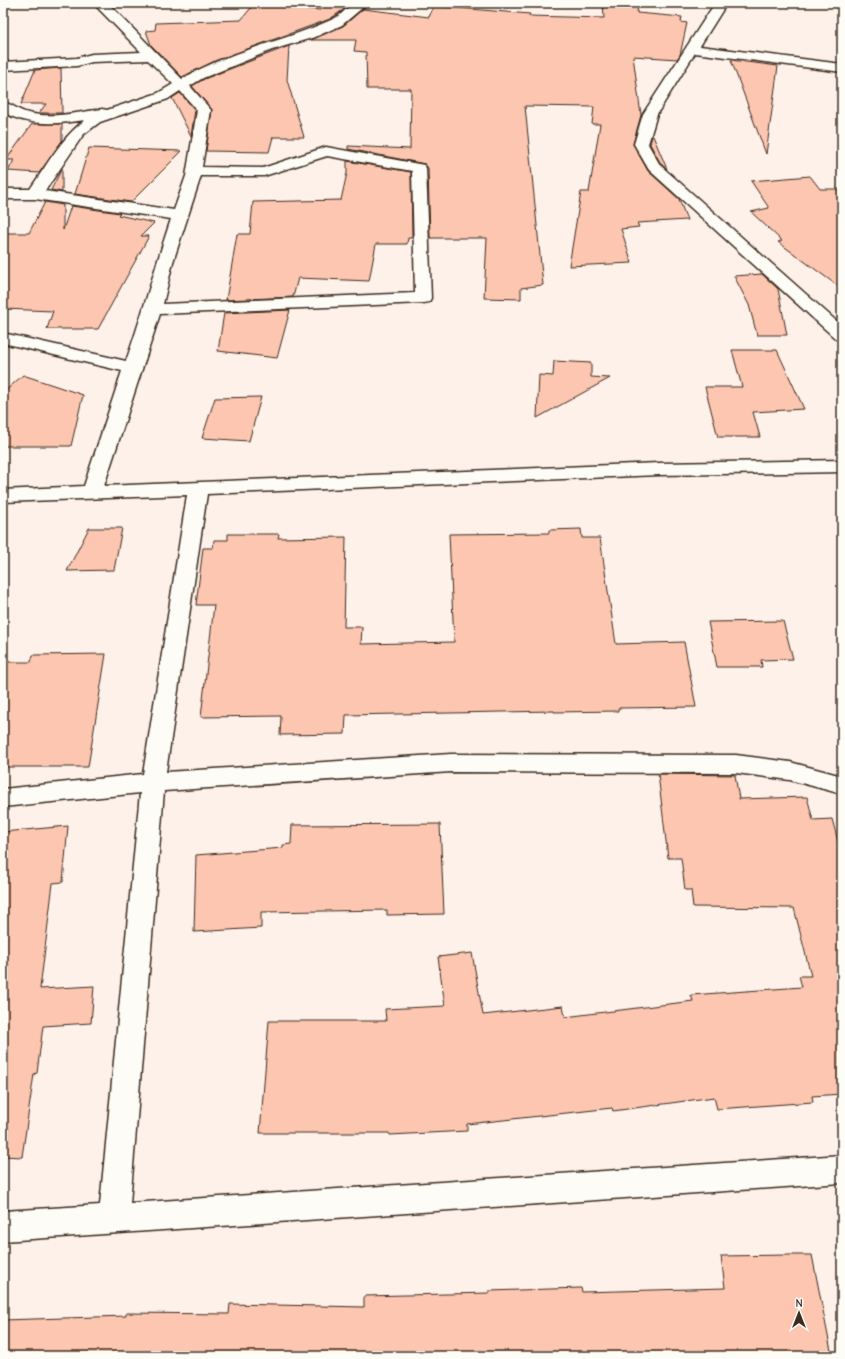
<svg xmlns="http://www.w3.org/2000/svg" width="845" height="1359" font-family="'Comic Neue',sans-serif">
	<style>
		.building { fill: #fdc6b0; stroke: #3b2a1e }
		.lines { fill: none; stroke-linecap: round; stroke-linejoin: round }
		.minor-casing { stroke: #3b2a1e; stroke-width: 3 }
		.minor { fill: #fdfcf7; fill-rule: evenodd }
	</style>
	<rect width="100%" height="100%" fill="#fdf1e9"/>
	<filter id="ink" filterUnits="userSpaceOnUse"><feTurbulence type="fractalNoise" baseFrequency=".025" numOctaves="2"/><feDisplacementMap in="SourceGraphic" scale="8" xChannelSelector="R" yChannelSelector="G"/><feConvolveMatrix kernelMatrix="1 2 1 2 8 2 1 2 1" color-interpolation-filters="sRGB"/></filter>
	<g filter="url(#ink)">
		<!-- building -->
		<path class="building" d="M255,3l65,7 6,-6 21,3 -17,12 -113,41 -35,17 -31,-32 -5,-14 9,-1 1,-7 85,-3z
			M603,3h35l-1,10 45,4 -1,5 6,1 -7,32 -3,4 -44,-3 8,59 -8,29 15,27 31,28 8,21 -50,3 2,4 -18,2 11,34 -63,3 12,-74h8l11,-68h-8l2,-17 -69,-1 18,179 -22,3v11l-37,-1 3,-60h-57l-2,-70 -3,-4 -77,-15v-3l62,3 1,-60h-44l-1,-37 -12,-1 2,-11h-45l32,-14 20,-17 66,8 5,-11 96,8 -1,2 75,2z
			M289,46l-2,34 17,57h-31l-4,15 -63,-1 6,-41 -20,-24 12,-7z
			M731,60l47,6 -12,88z
			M61,68l1,45h-23l7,-9h-25l14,-34z
			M180,93l15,17 -4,26 -19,-38z
			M32,124h30v17l-23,32 -31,-2 6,-11h-8z
			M652,136h1l14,33 -6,-5 -11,-20z
			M89,148l93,3 -51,51 -56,-8z
			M347,161l64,11 1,66h-4l-1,6h-31l-7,37 -71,-3 -5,19 -67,3 11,-66h13l3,-32 88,-2 6,-27z
			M62,168v24l-11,-2z
			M810,176l10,13h22v100l-64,-47 4,-1 -31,-29 18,-4 -18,-27z
			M45,202l18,3v25l8,-24 49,7 -2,2 36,8 -13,13h8l-51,93h-51l6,-18 -50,-2v-76h26z
			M762,274l16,15 9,46h-30l-8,-30 -15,-29z
			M290,310l-13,48 -59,-7 6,-38z
			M732,350h45l27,59 -51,3 7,25h-42l-13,-50h37z
			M554,361l37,2v14l19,1 -73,40 2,-43 14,1z
			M23,375l60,20 -12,51h-68v-53z
			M261,397l-12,44 -47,-3 13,-40z
			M89,528h33l-8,42 -47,1z
			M581,529l1,9h18l16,106 68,-2 12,65 -78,1v3l-64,1v-1l-208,4 -1,19 -65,1 1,-19 -80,1 13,-112h-18l7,-57h10l1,-8h14v-6h51l-1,4 68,-1 -2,90h18l-1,17 93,-2 -5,-108 100,-1v-3z
			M783,621l10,38 -32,1 1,7h-45l-9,-45z
			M106,654l-18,113h-85v-105h28l2,-7z
			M658,774l77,1 4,24 68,-2 6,23 19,-1 10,37v238l-30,2 1,6 -96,7 -3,-12 -101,14 -1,-3 -145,16v7l-77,4 -1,-2h-129l9,-112h117l-1,-12 60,-3 -7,-49 34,-4 11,62 80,-9 2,11 128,-16 -2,-6 111,-8 -3,-11h12l-17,-68 -101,-1 -2,-17h-6l-4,-32h-13z
			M440,824l4,90 -57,1v-5l-126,2v16l-67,4 2,-77 87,-7v-3l8,-1 1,-19z
			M68,826l-5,56 -10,1 -13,106 54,-3 -3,37 -48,3 -6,47 -3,1 -12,83 -19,-1v-324z
			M789,1255h23l20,101h-829v-36l123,-4v-3l103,1 1,-10 134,3v-11l125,-3v-2l92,-3 1,4 143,-4 -4,-32z"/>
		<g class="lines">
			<defs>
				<path id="minor" d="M93,3h14l5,4 70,72c46,-28 101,-37 149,-59 18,-8 13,-17 37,-17l-26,22 -27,12 -43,13 -69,28 -13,8 21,24 -9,57 61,1 63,-21 98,18 2,3 5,130 -2,4 -6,1 -263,11 -56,172 555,-23 183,-3v12l-183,3 -452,19 -41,278 285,-18 285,1 54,7 52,14v18l-52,-14 -54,-7 -285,-1 -287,19 -34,412 712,-48v28l-839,58v-30l97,-6 40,-412 -137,14v-18l140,-15 44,-279 -184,7v-12l81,-4 38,-115 -119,-28v-10l123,28c17,-47 29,-95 45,-142l-136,-20h-32v-10h27c17,-24 31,-51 55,-69 -27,4 -57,7 -82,-8v-10c9,2 16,9 25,11 24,6 51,-1 74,-4l5,1 51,-17 15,-9 -25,-24 -56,2 -15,4 -74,4v-8l74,-4 15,-4 49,-2zM180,91l17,19 -11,66 -12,34 -129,-19 38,-56 17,-13 68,-23zM327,156l85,15 3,122 -252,11 10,-42 28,-86h63z
					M715,3h12l-27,43 142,18v8l-147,-19 -38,61 -9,30 12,21 182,161v14l-6,-1 -187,-169 -15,-26 9,-30z"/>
			</defs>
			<!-- minor casing -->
			<use href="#minor" class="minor-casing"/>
			<!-- minor -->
			<use href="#minor" class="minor"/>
		</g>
	</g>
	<!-- margin -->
	<rect width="845" height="1359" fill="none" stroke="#fdfcf7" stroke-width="16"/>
	<rect x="8" y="8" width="829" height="1343" fill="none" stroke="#3b2a1e" stroke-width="1.5" filter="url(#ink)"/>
	<!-- north arrow -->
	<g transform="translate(799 1313)" stroke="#fdfcf7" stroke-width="3" paint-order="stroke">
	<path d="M0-3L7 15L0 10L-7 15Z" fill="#3b2a1e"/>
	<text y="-6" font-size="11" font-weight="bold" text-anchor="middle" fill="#3b2a1e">N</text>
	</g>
</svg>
